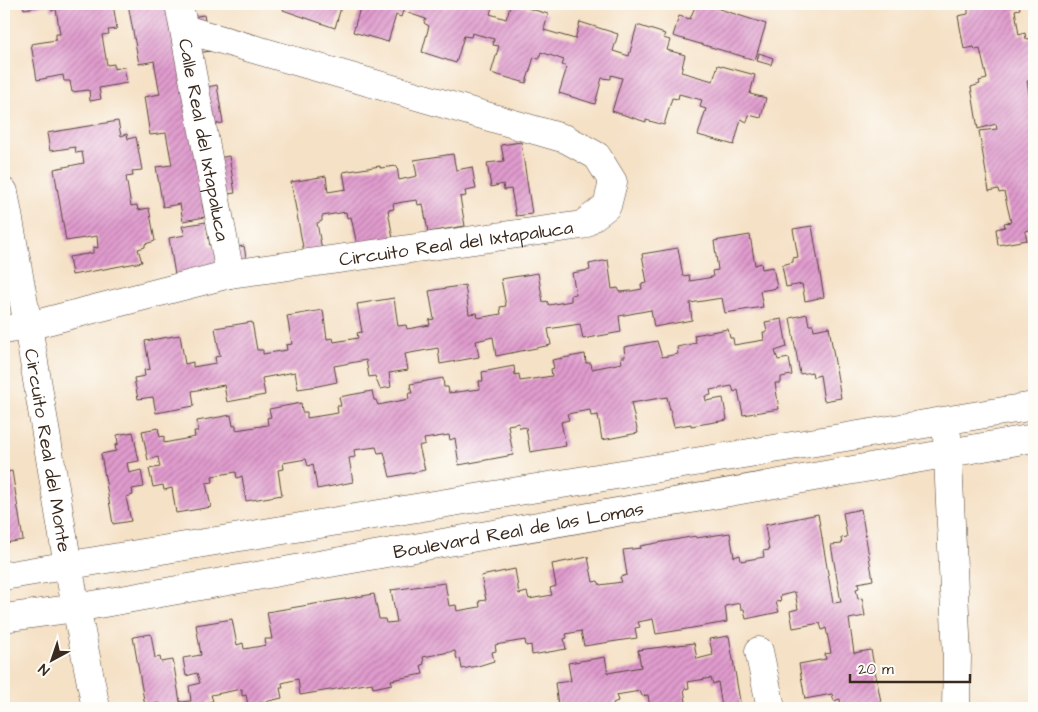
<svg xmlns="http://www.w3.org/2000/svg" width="1038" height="712" font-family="'Architects Daughter',sans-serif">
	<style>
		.building { fill: url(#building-hatch) }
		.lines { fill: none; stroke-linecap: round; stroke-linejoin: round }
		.minor-casing { stroke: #574537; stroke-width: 29 }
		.minor { stroke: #fff; stroke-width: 28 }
		.labels { text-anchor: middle; stroke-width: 4; stroke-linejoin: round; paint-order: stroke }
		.street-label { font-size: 19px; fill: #3b2a1e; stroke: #fdfcf7 }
	</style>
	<defs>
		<pattern id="building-hatch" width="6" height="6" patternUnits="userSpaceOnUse" patternTransform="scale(1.25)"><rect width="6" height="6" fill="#e09bce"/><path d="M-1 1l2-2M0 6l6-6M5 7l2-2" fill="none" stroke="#b77fa7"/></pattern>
	</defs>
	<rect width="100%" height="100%" fill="#fdfcf7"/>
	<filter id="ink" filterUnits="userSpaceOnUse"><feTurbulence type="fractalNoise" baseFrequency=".02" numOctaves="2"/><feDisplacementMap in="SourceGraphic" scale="10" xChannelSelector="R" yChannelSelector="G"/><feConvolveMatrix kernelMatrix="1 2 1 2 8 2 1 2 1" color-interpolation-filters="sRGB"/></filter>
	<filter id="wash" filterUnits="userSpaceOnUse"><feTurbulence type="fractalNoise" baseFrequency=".0096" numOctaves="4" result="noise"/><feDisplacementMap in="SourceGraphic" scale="20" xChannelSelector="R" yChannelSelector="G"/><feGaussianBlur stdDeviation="1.12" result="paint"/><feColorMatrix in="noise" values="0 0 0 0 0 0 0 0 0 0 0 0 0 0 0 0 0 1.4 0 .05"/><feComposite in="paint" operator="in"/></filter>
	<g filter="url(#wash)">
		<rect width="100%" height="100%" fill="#f5e1c6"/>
		<g id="blocks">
			<!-- building -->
			<path class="building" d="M23,4h26v1l-25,4z
				M49,4h64l4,25 -9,1 1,4 -7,1 5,30 7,-1v5l10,-2 3,16 -28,5 2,11 -11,2 -1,-11 -17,2 -2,-11h-6l-1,-6 -26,5 -6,-36 25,-4v-6h4l-4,-25 -4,2z
				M128,4h39l10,15 27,-4 7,36 -28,4 6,36 28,-6 6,38 -27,4 5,34 28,-5 6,37 -27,4 1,6 -7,1 3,13 -22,4 -3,-17 -17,3 -7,-40 16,-2 -6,-32 -16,2 -6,-38 16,-3 -6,-33 -15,3z
				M285,4h57l-7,24 -52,-18z
				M358,4h135l-3,10 16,5 5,-15h3l34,10 -4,16 31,9 5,-17 38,12 -5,17 16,5 8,-31 28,9 -2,4 7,2 -3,10 18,5 -4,17 32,9 5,-16 37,10 -5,19 16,4 -5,20 -12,-3 -2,7 -6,-3 -7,26 -36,-10 8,-26 -6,-2 2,-7 -23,-6 -1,5 -6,-1 -8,27 -18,-5v2l-34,-11 10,-33 -11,-3v4l-9,-1 -7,26 -36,-11 8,-26 -5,-2 2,-5 -23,-8 -2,7 -5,-2 -8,26 -35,-10 8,-27 -6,-1 1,-6 -22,-6 -1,4 -7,-1 -8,27 -34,-11 7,-26 -5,-3 2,-4 -12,-4 -11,-4 -2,6 -5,-2 -8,27 -35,-10 8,-27z
				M696,4h8l62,20 -11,36 -82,-24 6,-20 11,3z
				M972,4h47l1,5 -5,1 4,25 6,-2 1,6 8,-1v36h-2l2,6 -7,1 4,24h3v124l-9,2 2,9 -29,5 -2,-16 9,-2 -1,-4 7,-1 -7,-30 -5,1 -1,-4 -9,2 -10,-60 18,-2 -1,-5 -18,5 -7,-42 9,-3 -1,-3 8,-2 -7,-30 -5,1 -1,-3 -10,2 -6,-33 10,-2v-5l5,-1z
				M759,53l14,5 -2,7 -14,-4z
				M118,121l3,15 6,-2 1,5 8,-2 6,33 -10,1 1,5 -7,1 5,29 6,-1 1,5 11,-2 6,33 -10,3v3l-7,2 4,13 -70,13 -3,-18 24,-4v-6l5,1 -1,-12 -31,5 -12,-72 30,-6 -2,-11 -6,1 -1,-6 -25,4 -3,-18z
				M521,142l11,72 -16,2 -5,-27 -7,1 -1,-6 -12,3 -4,-24 17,-2 -3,-16z
				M453,154l3,16 16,-3 4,22 -11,2 1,5 -6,1 5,29 -37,6 -5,-28 -5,1 -1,-5 -14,2 -10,2 1,5 -6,1 5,29 -36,6 -6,-28 -4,1 -1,-6 -24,4v5l-5,2 5,27 -18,3 -13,-71 35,-6 2,16 18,-3 -3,-17 37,-6v2l17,-2 2,14 18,-4 -3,-16z
				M206,222l4,24 6,-1 1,5 27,-4 3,17 -72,12 -6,-37 16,-3 -3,-9z
				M812,226l12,71 -19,4 -3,-17 -16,3 -4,-22 11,-3v-4l5,-1 -5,-28z
				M750,235l5,30 6,-2 1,6 11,-2 4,21 -17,3 3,16 -38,6 -3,-15 -32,5 2,17 -38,7 -3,-17 -32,6 2,16 -38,7 -3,-15 -32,5 3,16 -55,11 -3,-19 -17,4 3,16 -39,7 -2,-16 -33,6 3,16 -19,3 2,14 -11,2 -5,-13 -6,1 -3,-17 -32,6 3,16 -19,4 -20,3 -3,-17 -33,6 3,17 -38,7 -3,-17 -32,6 2,15 -38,7 -3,-16 -15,2 -4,-21 11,-2 -1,-6 6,-1 -5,-28 35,-6 5,29 8,-2v5l23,-4 -1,-6 5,-1 -5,-28 37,-6 5,28h6v4l24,-4 -1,-5 6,-1 -5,-28 36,-6 4,29 6,-1 1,4 24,-4 -1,-5 5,-1 -5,-28 37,-6 4,28 8,-1 1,4 23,-4 -1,-5 5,-1 -5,-28 36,-6 4,29 8,-1 1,5 23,-4 -1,-7 6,-1 -5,-27 37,-6 5,29 4,-1 2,4 22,-4v-6l5,-1 -4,-21 18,-3 -1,-6 19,-4 4,29 6,-1 2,4 11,-1 11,-2 -1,-5 6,-1 -5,-29 36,-6 5,28 6,-1 1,6 23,-4 -1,-6 6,-1 -4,-29z
				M807,314l2,11h4l1,5 15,-3 12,71 -17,3 -4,-26 -7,2 -1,-5 -12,2 -10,-56z
				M782,319l5,28 -12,4 3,9 11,-2 3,17 -11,2v6h-6l4,26 -36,6 -5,-25 -4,2 -2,-6 -22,4 1,5 -6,1 1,5 17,-3 4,22 -36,6v-2l-17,3 -7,-30 -36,6 7,30 -36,7 -4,-25 -7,1 -1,-6 -23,4 2,6 -8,2 5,24 -36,6 -4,-25 -6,1 -1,-5 -11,2 5,30 -54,10 -4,-27 -5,2 -1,-5 -25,4 1,5 -6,2 6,24 -35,7 -6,-25 -6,1 -2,-6 -22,3 1,7 -6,1 4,24 -36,7 -4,-25 -5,2 -2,-7 -23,4 1,6 -6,1 4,25 -36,6 -4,-25 -5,2 -1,-6 -24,4 1,6 -7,1 5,24 -35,6 -4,-25 -8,2 -1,-5 -10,2 -4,-18 11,-2 -2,-10 -10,3 -6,-29 16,-3 2,9 4,-1v7l31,-6 -1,-6h4l-1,-10 34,-6 2,11 3,-1v5l32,-5 -1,-7 4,-1 -2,-8 32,-6 1,9h5v6l31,-5 -1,-7h4l-2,-9 33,-6 2,9h2l2,5 16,-3 15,-3 -1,-6h4l-2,-9 33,-6 1,9h4l1,6 31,-4 -1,-8h4l-1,-9 32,-6 1,9 4,-1 1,7 32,-5 -1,-7 3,-1 -2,-8 33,-6 1,9h5l1,6 30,-6 -1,-6h4l-1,-10 33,-6 5,16 16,-3 -1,-7 19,-4 -2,-8 34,-6 2,9h3l1,7 30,-5 -1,-8h4l-2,-10z
				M133,432l6,29 -12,2 2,10 12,-3 3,17 -12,2 1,6 -7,2 5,24 -18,3 -12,-70 15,-3 -1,-6 3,-1 -1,-9z
				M12,471l11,69 -18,3 -1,-70z
				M861,509l12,71 -15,3 1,5 -3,1 2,10 4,-1 3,18 -16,3 5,34 17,-3 10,52 -17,4v2h-23l-1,-9 -6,2 -2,-7 -27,5 -6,-35 27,-5 -1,-5 6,-1 -5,-25 -4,2 -2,-7 -27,5 -3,-17 8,-2 -3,-17 -15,4 1,5 -5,1 3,10 -33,7 -2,-10h-3l-1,-6 -15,3 2,16 -52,9 -19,3 -3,-15 -15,3 2,5 -5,1 2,10 -53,8 -3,-15 -15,3 1,4 -3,1 2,10 -34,6 -1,-10 -5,1 -1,-6 -30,5 1,6 -4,1 2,9 -16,5 -16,3 -2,-11 -3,1 -2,-8 -32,6 1,7 -3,1 2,9 -32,6 1,4 -19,4 -1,-5 -72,12 -2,-16 -16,4 1,5h-3l2,10 -17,4 1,2 -3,-2 -15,3 -2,-10 -4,1v-7l-31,6 2,6 -5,1 1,6h-48l-1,-5 -15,3 -12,-69 18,-3 4,24 5,-1 1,5 12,-2 7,42 11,-1 -2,-15 11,-3 -3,-10 -11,3 -3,-18 18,-3 -5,-30 36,-6 5,26 6,-2 1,6 12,-2 10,-2 -1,-6h7l-5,-27 107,-18 5,25h6l1,4 11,-1 -6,-32 54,-7 4,23 7,-1 1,6 11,-2 12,-2 -1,-6 7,-1 -5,-24 34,-7 4,25 8,-2 2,7 23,-4 -2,-7 6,-2 -4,-22 36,-7 5,25 5,-1 2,4 22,-3 -2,-5 7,-2 -4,-25 18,-2 -1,-2 56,-10v2l34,-5 4,24 6,-2 1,6 23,-4 -1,-6 6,-1 -4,-25 53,-11 15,89 8,-1 -10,-57 11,-1 -1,-6 6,-1 -4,-24z
				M729,636l12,71 -19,1 -4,-26 -5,2 -2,-6 -23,4 1,6 -5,1 3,19h-37l-2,-13 -6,1 -2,-5 -24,4 2,6 -5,2 1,5h-44l-1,-5 -11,2 -3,-22 16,-2 -3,-18 37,-6 3,16 33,-6 -3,-17 56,-7 3,16 16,-4 -4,-16z"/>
		</g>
	</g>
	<g filter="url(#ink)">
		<use href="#blocks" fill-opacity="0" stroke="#574537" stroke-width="1"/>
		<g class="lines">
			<defs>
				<g id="minor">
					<path id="s1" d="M179,4l51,270"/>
					<path id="s2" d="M4,192l24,134 40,240 28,142"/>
					<path id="s3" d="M4,330l24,-4 202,-52 352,-49 25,-19 6,-24 -16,-26 -31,-17 -382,-110"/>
					<path d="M947,436l10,221 -1,51"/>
					<path d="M4,576l1030,-170"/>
					<path id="s4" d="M4,618l72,-10 958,-170"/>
					<path d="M759,651l12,57"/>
				</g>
			</defs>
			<!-- minor casing -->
			<use href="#minor" class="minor-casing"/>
			<!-- minor -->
			<use href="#minor" class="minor"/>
		</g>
	</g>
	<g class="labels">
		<!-- street labels -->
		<g class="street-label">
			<text dy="7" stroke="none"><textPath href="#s1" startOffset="138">Calle Real del Ixtapaluca</textPath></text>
			<text dy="7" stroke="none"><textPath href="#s3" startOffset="461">Circuito Real del Ixtapaluca</textPath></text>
			<text dy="7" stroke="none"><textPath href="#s2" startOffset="262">Circuito Real del Monte</textPath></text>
			<text dy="7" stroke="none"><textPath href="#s4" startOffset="522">Boulevard Real de las Lomas</textPath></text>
		</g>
	</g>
	<!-- margin -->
	<rect width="1038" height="712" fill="none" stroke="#fdfcf7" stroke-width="20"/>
	<!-- north arrow -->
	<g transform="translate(52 660) rotate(220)" stroke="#fdfcf7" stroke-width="4" paint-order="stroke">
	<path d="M0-4L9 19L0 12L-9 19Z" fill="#3b2a1e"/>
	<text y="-8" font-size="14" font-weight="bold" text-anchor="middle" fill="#3b2a1e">N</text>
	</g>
	<!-- scale -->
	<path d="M850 674v8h120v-8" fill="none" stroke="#3b2a1e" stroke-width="2.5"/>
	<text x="858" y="674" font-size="15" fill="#3b2a1e" stroke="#fdfcf7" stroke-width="4" paint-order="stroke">20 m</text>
</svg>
